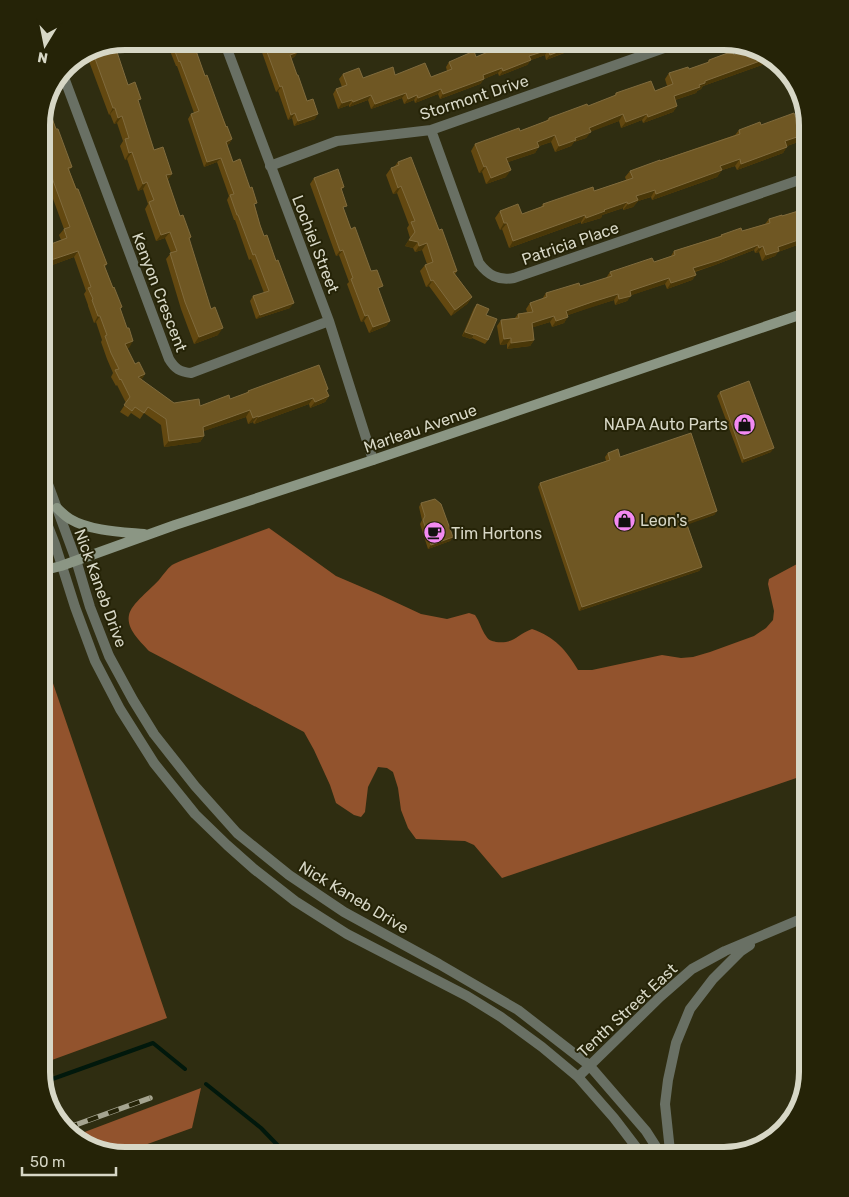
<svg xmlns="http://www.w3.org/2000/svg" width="849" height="1197" font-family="Rubik,sans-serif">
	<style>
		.forest { fill: #92532d }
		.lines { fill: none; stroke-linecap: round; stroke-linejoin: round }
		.stream { stroke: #01180c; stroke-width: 4 }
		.minor { stroke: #697064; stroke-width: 10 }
		.tertiary { stroke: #697064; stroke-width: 10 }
		.secondary { stroke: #8b9684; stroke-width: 10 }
		.rail-casing { stroke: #a5a490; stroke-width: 5.5 }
		.rail { stroke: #252307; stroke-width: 4; stroke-dasharray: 11; stroke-linecap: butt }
		.wall { fill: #634810 }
		.shaded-wall { fill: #493708 }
		.building { fill: #6f5723; stroke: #806b3d }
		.labels { text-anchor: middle; stroke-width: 4; stroke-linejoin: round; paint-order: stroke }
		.street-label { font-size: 16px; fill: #d7d7c6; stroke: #252307 }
		.poi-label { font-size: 16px; fill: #d7d7c6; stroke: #252307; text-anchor: start }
		.rim { fill: none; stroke: #d7d7c6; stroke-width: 6 }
	</style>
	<rect width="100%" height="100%" fill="#2f2d11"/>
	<!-- forest -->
	<path class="forest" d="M269,528l67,48 42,18 43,20 26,5 22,-6 6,2c5,7 6,14 11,21 2,4 6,5 10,6 19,2 20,-7 36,-13 23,8 34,21 46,41h14l70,-15 19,3 12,-1 17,-5 44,-16 12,-8 7,-8 1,-9 -6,-27 1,-5 28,-15 11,-3v213l-306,104 -28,-33 -9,-4 -49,-2 -8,-11 -7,-18 -3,-22 -5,-16 -6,-4 -9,-1 -10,20 -3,25 -4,5 -7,-2 -18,-12 -6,-18 -16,-35 -10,-18 -155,-81c-8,-9 -23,-22 -20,-36 2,-11 23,-27 30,-35 4,-5 8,-11 13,-15 3,-2 7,-3 11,-5z
		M41,648l126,370 -126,46z
		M201,1088l-9,40 -75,27 -34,-11 -9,-8z"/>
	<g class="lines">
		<!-- stream -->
		<path class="stream" d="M44,1082l109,-39 32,26
			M206,1084l55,44 27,28"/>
		<!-- minor -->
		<path class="minor" d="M224,41l105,280 44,139
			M62,72l107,287c6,10 11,13 22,14l138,-52
			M431,130l48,133c9,12 19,18 35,15l294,-101
			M270,166l67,-25 94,-11 253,-89"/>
		<!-- tertiary -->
		<path class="tertiary" d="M41,465l35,95 14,47 19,49 24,44 21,34 41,52 42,47 52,42 55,37 95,52 79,46 71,55 57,66 16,25
			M41,508l14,36 20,63 20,54 25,48 34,54 41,51 32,31 27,24 41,32 52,33 120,62 34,21 41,30 36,30 36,41 29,38
			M578,1077l82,-80 32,-28 33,-18 83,-35
			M672,1156l-2,-5 -5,-47 3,-24 8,-37 14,-34 23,-30 28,-28 9,-6"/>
		<!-- secondary -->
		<path class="secondary" d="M57,508c4,4 8,8 13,11 20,12 52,13 74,15
			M41,571l20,-5 114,-41 198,-65 435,-148"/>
		<defs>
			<path id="rail" d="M67,1128l83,-30"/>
		</defs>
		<!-- rail casing -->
		<use href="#rail" class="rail-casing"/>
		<!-- rail -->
		<use href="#rail" class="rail"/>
	</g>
	<!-- wall -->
	<path class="wall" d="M166,41h29l-1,5 11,30 27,63 -3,5 -2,1 6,17 22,44 5,19 30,83 -34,11 -6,-18 3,-5 11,-3 -13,-34 -2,1 -14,-40h-1l-7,-20 2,-4 -12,-34 -13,5 -16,-48 3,-5 3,-1 -17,-47h-1z
		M258,41h36l4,11 -4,5 -3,2 16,42 8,18 -21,7 -2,-8 -4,2 -10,-29 -2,1z
		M498,41h100l-5,2v-1l-47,18 -1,-5 -14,5 -4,5 -28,11 -1,-3 -14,6 -4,5 -40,15 -2,-5 -23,9 -1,-3 -10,4 -2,-6 -31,11 -3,-9 -19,7v-2l-11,4 -5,-15 3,-5 6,-2 -3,-8 4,-5 20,4 32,-3 36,2 16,-6 -1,-4 3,-5 27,-5 14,-6 -1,-3 3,-5z
		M112,46l16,39 10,17 16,48 14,30 12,36 11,21 -2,3 29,95 -24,9 -13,-35 -15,-50 5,-6 -6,-15 -9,3 -11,-32 3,-5 -5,-15 -5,2 -11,-32 -2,1 -5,-14 3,-5 -6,-18 -3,1 -4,-10 -1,1 -22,-59z
		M750,48l16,5 6,6 -2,3 -67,24 -2,3 -4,2 -1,2 -21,7 2,6 -4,6 -30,11 -1,-3 -21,8 -2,-7 -28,10 -5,7 -12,4 -3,4 -16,6 -4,-10 -12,4 -4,7 -27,9 -2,15 -20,7 -4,-12 -3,1 -8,-22 4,-7 45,-13 26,-10 3,-3 39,-12 26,-10 2,-3 39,-2 12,-5 -2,-7 4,-6 20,-4 18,-6 2,-3 25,-5z
		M48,105l8,24 16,38 -3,3 38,94 -2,3 8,21 9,19 -2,2 9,39h-2l8,16 10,10 -4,6 33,23 26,3 30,-7 16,-6 2,-2 80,-2 -1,2 2,5 -4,6 -15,6 -1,-4 -55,20 -1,-2 -5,2 -2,-7 -43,14 1,5 -4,6 -36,5 -3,-22 -17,-12 -4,6 -9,-6 -3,4 -8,-5 6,-9 -9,-18 -1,1 -5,-9 2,-4 -6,-14 -6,-17 1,-2 -6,-18 -2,1 -6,-17v-1l-4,-11 2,-3 -12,-34 -30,11 -3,-7v-12l2,-2 18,-7 -2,-5 5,-6 -23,-63v-47z
		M761,125l42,10 -5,7 -11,4 -4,7 -46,17 -2,-4 -13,4 -5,7 -65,23 -1,-3 -13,4 -5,6 -10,3v-2l-21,7 -1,3 -20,6v-2l-72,26 -7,-19 -2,1 -5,-12 5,-7 22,3 19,-7 2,-3 51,-13 32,-11 -1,-3 5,-6 105,-36 4,-5z
		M398,162l41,68 18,41 -2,3 17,23 -5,7 -16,12 -22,-30 -3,1 -6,-16 5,-6 2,-1 -5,-14 -7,2 -2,-4 -8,-2 5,-8 -3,-10 2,-3 -12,-32 -4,1 -7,-19 5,-7 3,-1z
		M314,178l30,9 -3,3 3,20 7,19 28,63 11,29 -4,5 -17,7 -5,-12 -3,1 -14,-38 2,-2 -10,-27 -3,1 -26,-72z
		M808,208v41l-6,1 -2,-6 -22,8 -3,4 -13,5 -3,-9 -4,1 -1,-3 -39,15 -20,7 1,3 -4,5 -25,9 -2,-5 -34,11 -4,6 -12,4 -1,-5 -26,8 -20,7 -4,8 -12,4 -2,-5 -17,5 1,13 -4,6 -23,3v-5l-7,1 -3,-19 4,-6 14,-2 3,-4 9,-2 -1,-3 4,-6 12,-4 4,-6 34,-7 26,-8 4,-6 44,-10 17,-6 3,-5 46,-15 1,-1 21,-4 23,-7 4,-5 13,-3z
		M477,304l9,11 2,25 -3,4 -13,-6 -1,1 -9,-3 12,-28z
		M720,392l51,60 -29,11 -25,-67z
		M608,453l12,4 97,54 -3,4 -27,9 15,43 -3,4 -120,40 -41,-124 2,-4 66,-22 -1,-4z
		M421,503l32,34 -3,4 -22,8 -8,-25 2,-4 -3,-13z"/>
	<!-- shaded-wall -->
	<path class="shaded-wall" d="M585,41h8l-47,19 4,-5z
		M548,50l-3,5 -19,7 3,-6z
		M298,52l-4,5 -8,3 4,-5z
		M771,57l1,2 -2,3 -67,24 -2,3 -4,2 -1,2 -27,9 5,-6 25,-11 6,-4z
		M531,60l-4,5 -28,11 4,-5z
		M502,68l-4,5 -14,6 -4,5 -40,15 3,-5 40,-19z
		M282,86l-4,5 -2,1 4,-5z
		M441,89l-3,5 -23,9 3,-5z
		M406,93l-4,5 -31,11 4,-5z
		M371,95l-3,5 -19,7 4,-5z
		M417,95l-3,5 -10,4 4,-5z
		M352,100l-3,5 -11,4 4,-6z
		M677,106l-4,6 -30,11 5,-6z
		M113,108h2l-5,6 -1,1z
		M295,113l-3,5 -4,2 3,-5z
		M318,114l-3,5 -21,7 4,-5z
		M623,114l-4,7 -34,13 4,-6z
		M647,114l-5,6 -21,8 5,-6z
		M122,116l-5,7 -3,1 4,-6z
		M591,132l-5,6 -12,4 -3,4 -16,6 4,-6 16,-8z
		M555,135l-4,7 -18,6 4,-6z
		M803,135l-5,7 -17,6 4,-7z
		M232,139l-3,5 -6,2 3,-4z
		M539,147l-4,6 -33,11 4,-6z
		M787,147l-4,6 -46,17 4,-6z
		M132,152l-5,7 -2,1 4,-7z
		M221,158l-4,4 -13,5 3,-5z
		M740,159l-5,7 -19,6 4,-6z
		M486,166l-4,6 -3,1 5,-6z
		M511,170l-5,7 -20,7 5,-6z
		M722,170l-5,7 -65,23 4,-6z
		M172,174l-4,6 -2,-5z
		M147,182l-4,7 -5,2 5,-7z
		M401,186l-4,7 -4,1 5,-6z
		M655,190l-4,7 -13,4 -5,6 -10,3 5,-6 8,-8z
		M627,202l-4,6 -21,7 -1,3 -20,6 5,-6 18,-8z
		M585,215l-4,7 -72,26 4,-7z
		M504,223h3l-5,6 -2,1z
		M170,232l-5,6 -9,3 5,-6z
		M804,238l-4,6 -22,8 -3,4 -13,5 4,-6 12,-8z
		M409,240l9,2 -5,6 -8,-2z
		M427,243l-5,7 -7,2 4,-6z
		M808,244v5l-6,1 4,-5z
		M758,245l-4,5 -39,15 -26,8 4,-5z
		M763,246l-4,6 -4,1 4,-5z
		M343,250l-4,5 -3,1 4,-5z
		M78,251l-4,6 -30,11 4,-7z
		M696,275l-4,5 -25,9 4,-6z
		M669,278l-4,6 -39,13 4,-6z
		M433,280l-4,6 -3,1 5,-6z
		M618,294l-4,6 -52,17 4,-6z
		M631,296l-4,5 -12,4 4,-6z
		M472,297l-5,7 -16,12 4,-6z
		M294,303l-4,5 -34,11 4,-4z
		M368,315l-4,6 -3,1 4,-6z
		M98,316h2l-4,6 -2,1z
		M554,316l-4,6 -22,7 4,-6z
		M568,317l-4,6 -12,4 4,-6z
		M390,321l-4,5 -17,7 4,-6z
		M223,328l-5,7 -24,9 5,-7z
		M465,332l9,3 -3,4 -9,-3z
		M511,338l-4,6 -7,1 4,-6z
		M534,340l-4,6 -23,3 4,-6z
		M133,341l-4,7 -8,2 4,-6z
		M145,374l-4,6 -3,-3z
		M329,396l-4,6 -15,6 5,-6z
		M313,398l-4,6 -55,20 4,-7z
		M250,410l-4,7 -48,16 5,-6z
		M258,416l-5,6 -5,2 5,-6z
		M204,436l-4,6 -36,5 5,-6z
		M774,448l-3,4 -29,11 2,-4z
		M717,511l-3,4 -30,11 2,-4z
		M453,537l-3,4 -22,8 3,-4z
		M702,567l-3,4 -120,40 3,-4z"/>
	<!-- building -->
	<path class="building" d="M171,41h24l1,3 -2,1 11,31 2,-1 19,52 1,-1 5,13 -6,3 7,20 7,-3 10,29 2,-1 5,16 -3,1 6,21 4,11 3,-1 9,26 2,-1 16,43 -34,12 -7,-19 16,-5 -14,-37 -2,1 -15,-40h-1l-7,-20 4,-1 -13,-36 -14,4 -16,-48 8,-3 -19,-50 -1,1z
		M263,41h31l4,11 -8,3 7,20h1l9,26 6,-2 5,15 -20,7 -3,-8 -4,2 -9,-29 -2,1z
		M498,41h87l-35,14 -2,-5 -19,6 2,4 -28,11 -1,-3 -19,7 1,4 -41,15 -2,-5 -23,9 -1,-3 -9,4 -2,-6 -31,11 -4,-9 -18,7 -1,-2 -10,3 -6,-14 11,-4 -4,-11 16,-6 4,10 30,-11 2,8 30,-12 6,14 21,-8 -3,-7 25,-11 2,6 19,-8 -3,-6z
		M112,46l2,6h3l11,33 7,-3 6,17 -3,1 16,50 9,-3 9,27 -6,1 14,41 3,-1 8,22 -2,1 22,71 4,-2 8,21 -24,9 -14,-35 -15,-49 7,-2 -7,-19 -9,3 -12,-33 5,-2 -7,-18 -4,2 -11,-32 -3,1 -4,-14 4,-1 -7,-22 -4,2 -3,-10h-2l-20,-55z
		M751,48l15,5 5,4 -66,24v2l-6,2 1,2 -26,9 3,10 -29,11 -1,-3 -21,8 -3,-8 -34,14 2,4 -16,6 1,2 -17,6 -4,-11 -18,7 2,5 -33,11 5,12 -20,8 -5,-12 -2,1 -9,-23 44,-16 1,3 29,-11v-2l38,-14 1,2 28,-11v-2l35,-12 4,10 18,-7 -4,-11 19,-6 1,2 20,-7v-2l24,-9 1,4z
		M47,99l1,5 -1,1 9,24h2l14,38 -4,1 8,21h2l29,75 -3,1 9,23 1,-1 8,20 -2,1 7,20h2l4,13 -8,3 10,20 4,-2 6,12 -7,3 36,26 25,-4 1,7 29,-11 1,4 19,-7 -1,-1 71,-26 9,24 -2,1 3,6 -14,6 -2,-4 -55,19v-1l-5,2 -3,-8 -47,17 1,9 -35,5 -3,-22 -18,-12 -4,6 -9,-6 -3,4 -8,-6 6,-8 -9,-18 -1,1 -5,-10 4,-1 -8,-16 -6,-17 2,-1 -7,-19h-2l-6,-16 1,-1 -5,-11 3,-1 -13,-36 -30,10 -5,-14 24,-9 -3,-9 6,-2 -27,-74 -2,1v-35z
		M794,113l9,22 -18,6 2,6 -46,17 -1,-5 -20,7 2,4 -66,24 -1,-4 -19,6 2,4 -10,4 -1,-2 -23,8 1,1 -19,7 -1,-3 -72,26 -6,-18h-3l-4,-12 18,-7 4,10 22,-8 -1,-2 50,-17 1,4 39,-13 -3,-7 30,-11v1l80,-27 -1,-4 21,-8 1,3z
		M411,157l28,73 3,-1 15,42 -4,1 19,25 -17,13 -22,-30 -2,1 -6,-16 8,-3 -6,-19 -8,3 -1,-4 -9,-2 6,-8 -4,-10 4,-1 -14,-35 -3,2 -7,-20 8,-3 -1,-3z
		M338,169l6,18 -3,1 6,18 -4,1 8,22 4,-2 16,44 6,-1 6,16 -5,2 12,33 -17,6 -5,-12 -3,1 -14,-37 2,-1 -10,-28 -3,1 -26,-73z
		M808,208v36l-2,1 -2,-7 -26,9 1,4 -13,4 -3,-9 -4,2 -1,-3 -39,15 -26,8 3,7 -25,8 -2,-5 -39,13 1,5 -12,3 -1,-5 -26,8 -26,9 2,6 -12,4 -2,-5 -22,7 2,17 -23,3v-5l-7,1 -3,-19 18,-2 -1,-4 15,-2 -3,-9 17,-6 -1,-4 33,-10 1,3 32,-10 -2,-4 42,-14 2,4 21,-7 -1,-4 48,-15 -1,-1 20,-7 1,3 28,-8 -1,-4 13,-4v1z
		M477,304l12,5 -3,6 11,4 -9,21 -14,-6v1l-9,-3z
		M749,381l25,67 -30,11 -24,-67z
		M691,433l26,78 -31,11 16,45 -120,40 -42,-124 70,-23 -2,-7 10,-4 2,8z
		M435,499l6,5 12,33 -22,8 -8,-25 2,-4 -4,-13z"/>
	<!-- icons -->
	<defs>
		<symbol id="shop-disc" viewBox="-11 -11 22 22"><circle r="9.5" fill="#f38af2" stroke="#252307"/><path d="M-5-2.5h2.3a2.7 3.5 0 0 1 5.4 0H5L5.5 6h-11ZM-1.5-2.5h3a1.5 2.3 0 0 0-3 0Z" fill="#111"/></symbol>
		<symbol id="cafe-disc" viewBox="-11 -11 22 22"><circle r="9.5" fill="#f38af2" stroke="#252307"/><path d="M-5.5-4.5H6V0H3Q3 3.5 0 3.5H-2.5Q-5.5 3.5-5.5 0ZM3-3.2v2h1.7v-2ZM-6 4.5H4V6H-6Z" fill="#111"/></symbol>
	</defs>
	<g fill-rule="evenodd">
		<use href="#shop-disc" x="732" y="412" width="25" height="25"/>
		<use href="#shop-disc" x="612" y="508" width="25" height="25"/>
		<use href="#cafe-disc" x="422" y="520" width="25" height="25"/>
	</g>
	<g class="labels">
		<!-- street labels -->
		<g class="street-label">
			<text transform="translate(474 97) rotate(-18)" y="6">Stormont Drive</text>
			<text transform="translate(570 243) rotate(-19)" y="6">Patricia Place</text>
			<text transform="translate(316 244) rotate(69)" y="6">Lochiel Street</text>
			<text transform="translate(160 292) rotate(69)" y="6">Kenyon Crescent</text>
			<text transform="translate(420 428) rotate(-19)" y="6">Marleau Avenue</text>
			<text transform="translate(101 588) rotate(70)" y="6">Nick Kaneb Drive</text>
			<text transform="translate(354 897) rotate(31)" y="6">Nick Kaneb Drive</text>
			<text transform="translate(627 1010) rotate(-43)" y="6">Tenth Street East</text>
		</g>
		<!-- poi labels -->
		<g class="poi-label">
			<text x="728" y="430" text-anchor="end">NAPA Auto Parts</text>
			<text x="640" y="526">Leon's</text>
			<text x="451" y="539">Tim Hortons</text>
		</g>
	</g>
	<!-- crop -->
	<path d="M0 0H849V1197H0ZM125 50H724A75 75 0 0 1 799 125V1072A75 75 0 0 1 724 1147H125A75 75 0 0 1 50 1072V125A75 75 0 0 1 125 50Z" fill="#252307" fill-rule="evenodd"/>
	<path class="rim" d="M125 50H724A75 75 0 0 1 799 125V1072A75 75 0 0 1 724 1147H125A75 75 0 0 1 50 1072V125A75 75 0 0 1 125 50Z"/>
	<!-- north arrow -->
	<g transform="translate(45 45) rotate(190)" stroke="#252307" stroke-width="4" paint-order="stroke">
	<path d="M0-4L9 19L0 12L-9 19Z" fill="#d7d7c6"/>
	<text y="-8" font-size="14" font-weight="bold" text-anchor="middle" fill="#d7d7c6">N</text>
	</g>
	<!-- scale -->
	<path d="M22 1167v8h94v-8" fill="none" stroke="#d7d7c6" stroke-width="2.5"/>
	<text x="30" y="1167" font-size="15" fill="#d7d7c6" stroke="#252307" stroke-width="4" paint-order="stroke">50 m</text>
</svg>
